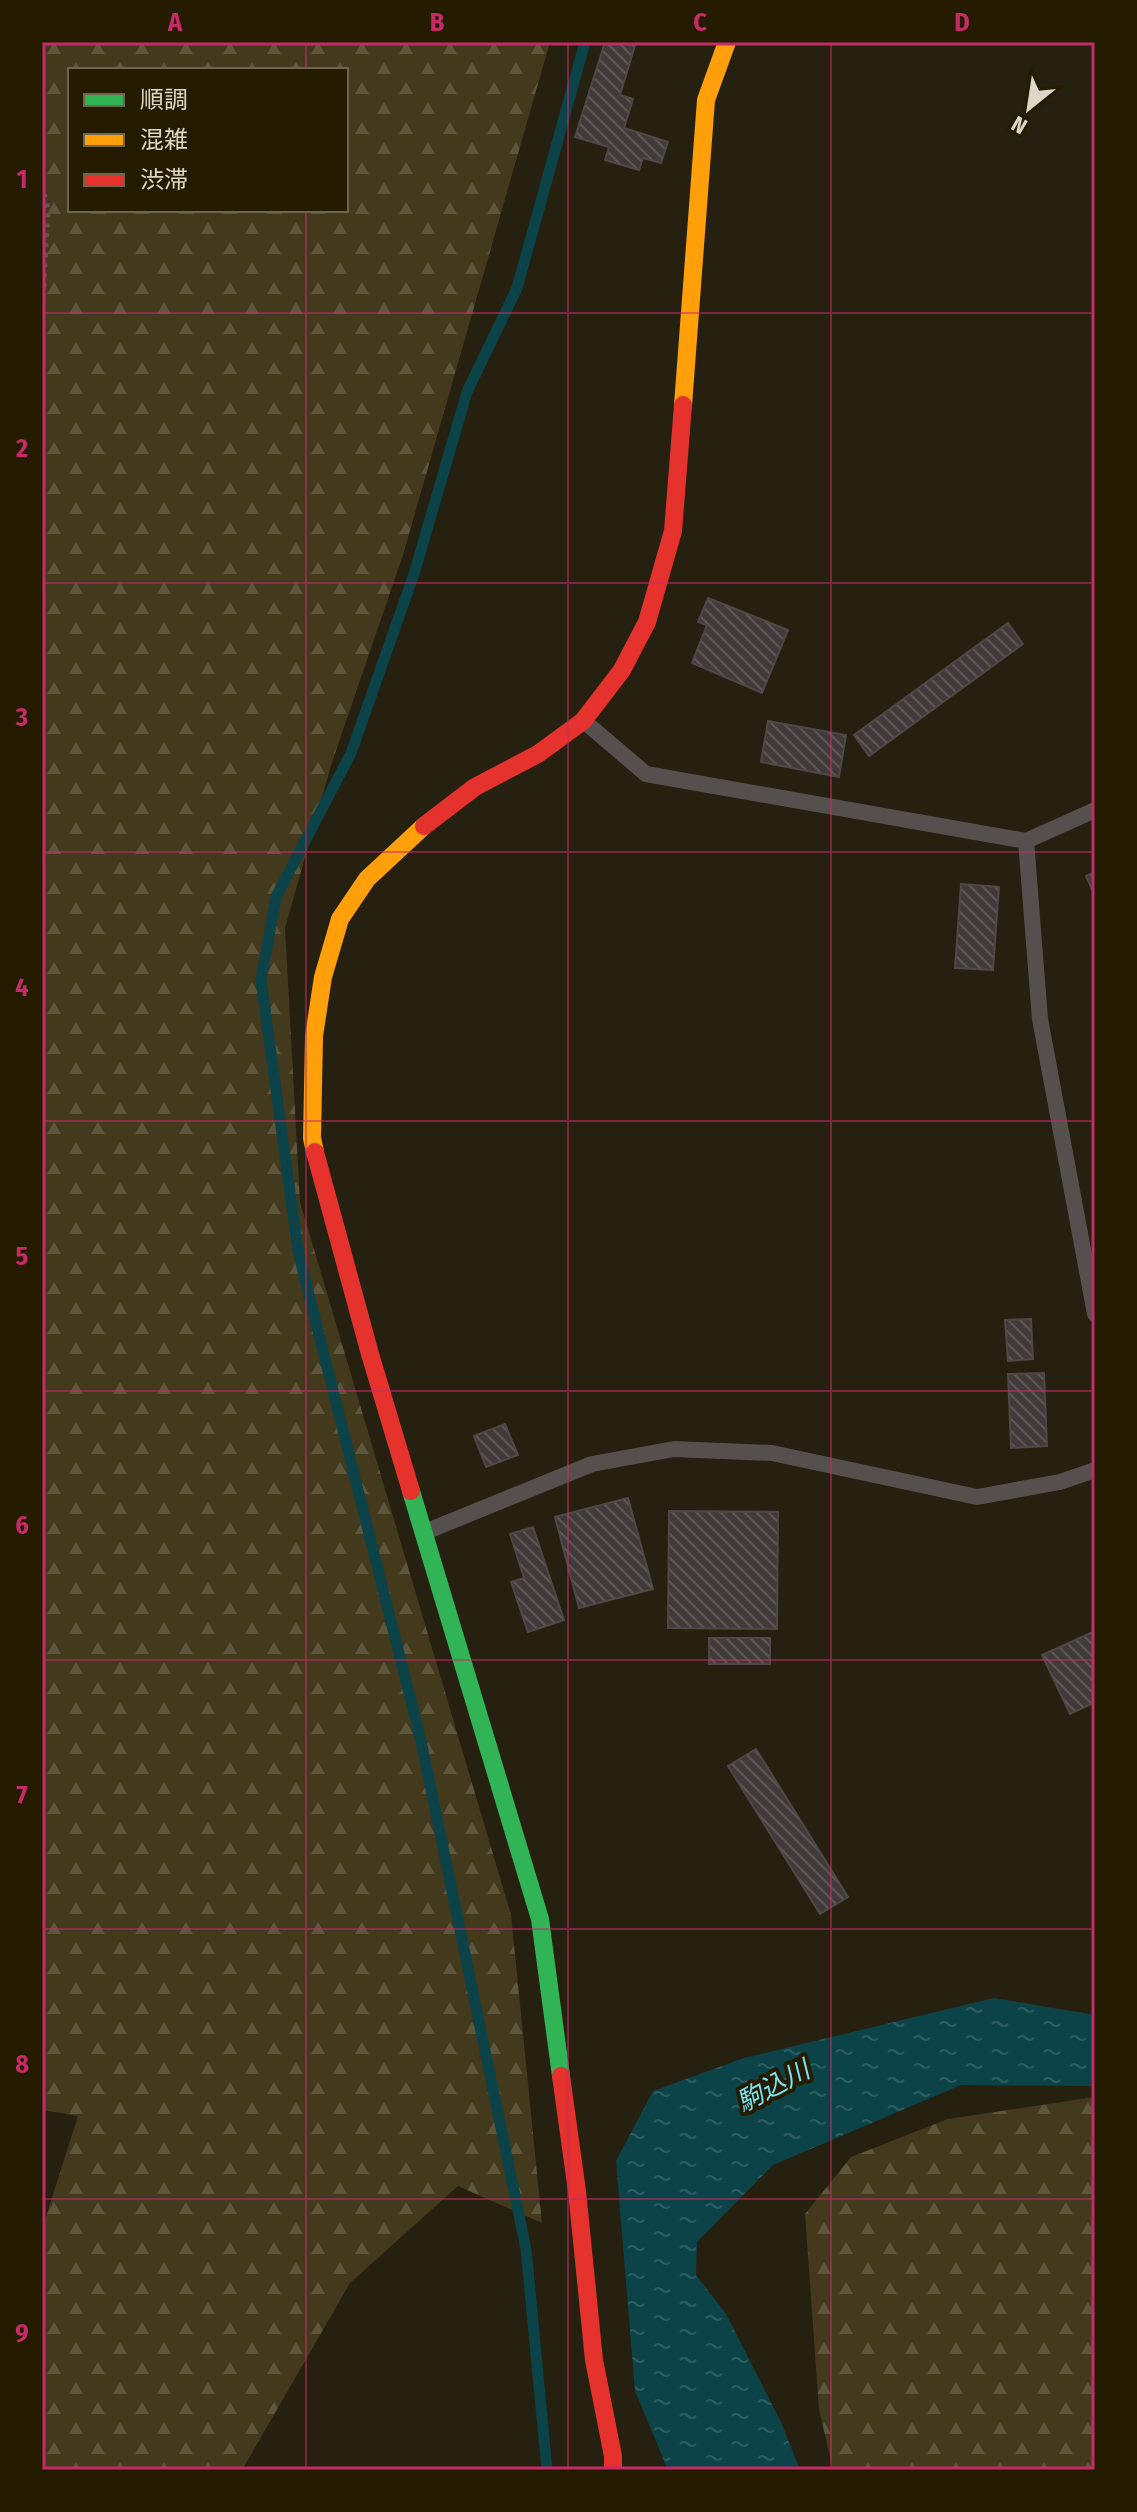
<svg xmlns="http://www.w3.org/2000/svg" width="1137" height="2512" font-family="'Fira Sans Condensed','Noto Sans JP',sans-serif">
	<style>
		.forest { fill: url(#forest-firs); fill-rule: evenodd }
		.water { fill: url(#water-ripples) }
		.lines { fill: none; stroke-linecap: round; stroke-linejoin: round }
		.stream { stroke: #0b4348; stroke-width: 11 }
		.building { fill: url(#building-back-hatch); stroke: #4e4846; stroke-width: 2 }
		.path { stroke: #5b5651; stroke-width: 5; stroke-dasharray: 4 6; stroke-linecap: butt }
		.lane { stroke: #55504e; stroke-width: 16 }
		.fast { stroke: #30b455; stroke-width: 18 }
		.slow { stroke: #ff9f0a; stroke-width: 18 }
		.jam { stroke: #e5322d; stroke-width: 18 }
		.grid { fill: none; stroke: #c52b66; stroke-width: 2; stroke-opacity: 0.55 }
		.labels { text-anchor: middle; stroke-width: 8; stroke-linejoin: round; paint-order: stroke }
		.water-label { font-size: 26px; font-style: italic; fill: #76e4f4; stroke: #251b00 }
		.neatline { fill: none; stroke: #c52b66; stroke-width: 3 }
		.grid-label { font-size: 26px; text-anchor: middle; font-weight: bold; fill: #c52b66 }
	</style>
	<defs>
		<pattern id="forest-firs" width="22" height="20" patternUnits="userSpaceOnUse" patternTransform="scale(2)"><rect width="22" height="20" fill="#433a1d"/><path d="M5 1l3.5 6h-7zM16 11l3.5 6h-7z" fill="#5e563c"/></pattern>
		<pattern id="water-ripples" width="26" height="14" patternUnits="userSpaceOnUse" patternTransform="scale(2)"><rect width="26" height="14" fill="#0b4348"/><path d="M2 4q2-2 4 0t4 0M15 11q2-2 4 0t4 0" fill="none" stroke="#2e5d61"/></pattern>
		<pattern id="building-back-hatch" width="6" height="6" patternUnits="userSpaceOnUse" patternTransform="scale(2)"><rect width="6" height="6" fill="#413a3a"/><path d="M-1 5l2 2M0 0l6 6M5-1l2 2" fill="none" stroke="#5c5655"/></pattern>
	</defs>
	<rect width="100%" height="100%" fill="#25200f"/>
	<!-- forest -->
	<path class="forest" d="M42,42h508l-147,513 -71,207 -47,166 15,274 211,713 31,308 -84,-37 -108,97 -108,187h-200v-241l36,-113 -36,-6zM70,70h276v140h-276z
		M1095,2097v95l-4,7 4,43v228h-262l-14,-61 -14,-195 46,-57 97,-38z"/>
	<!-- water -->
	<path class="water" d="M994,1998l101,17v71l-134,-1 -188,80 -76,77 -1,33 30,39 55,108 19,48h-132l-33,-79 -19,-230 37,-70 91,-33z"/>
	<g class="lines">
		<!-- stream -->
		<path class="stream" d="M547,2470l-21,-221 -105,-508 -123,-490 -37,-271 15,-83 75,-144 63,-179 53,-182 50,-104 68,-246"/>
	</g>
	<!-- building -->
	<path class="building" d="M605,42h31l-16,53 13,4 -9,29 44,14 -7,21 -18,-5 -4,12 -34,-10 4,-13 -34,-10z
		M708,598l80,32 -26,63 -70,-30 15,-38 -9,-3z
		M1008,623l15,21 -154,112 -15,-21z
		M768,721l78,14 -7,42 -78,-15z
		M1095,872v24l-9,-20z
		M961,884l38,3 -6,83 -38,-2z
		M1031,1319l2,40 -25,2 -3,-41z
		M1044,1373l3,73 -36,2 -3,-74z
		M505,1424l13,31 -32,12 -12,-31z
		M628,1498l25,91 -74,19 -24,-91z
		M669,1511l109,1 -1,117 -109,-1z
		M533,1527l31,93 -36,12 -17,-50 13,-4 -14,-44z
		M1095,1631v71l-25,12 -28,-59z
		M709,1638h61v26h-61z
		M756,1749l92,148 -28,17 -92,-148z"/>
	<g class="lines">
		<!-- path -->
		<path class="path" d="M42,184l6,25 -6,107
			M42,1502v20"/>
		<!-- lane -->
		<path class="lane" d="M585,722l61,52 380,67
			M1095,810l-69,31 14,178 55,295
			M425,1532l167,-68 82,-15 98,4 205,44 83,-15 35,-12"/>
		<!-- fast -->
		<path class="fast" d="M411,1491l129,428 21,157"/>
		<!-- slow -->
		<path class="slow" d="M683,405l23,-305 21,-58
			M315,1152l-3,-14 2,-102 9,-59 17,-58 27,-40 57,-53"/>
		<!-- jam -->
		<path class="jam" d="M424,826l51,-39 63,-33 45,-33 39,-51 25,-48 26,-91 10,-126
			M315,1152l55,202 41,137
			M561,2076l16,115 17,169 19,96v14"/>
	</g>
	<!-- grid -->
	<path class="grid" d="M306,42v28M568,42v2428M831,42v2428M306,210v2260M42,313h1053M42,583h1053M42,852h1053M42,1121h1053M42,1391h1053M42,1660h1053M42,1929h1053M42,2199h1053"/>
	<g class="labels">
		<!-- water labels -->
		<g class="water-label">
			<text transform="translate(773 2086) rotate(-28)" y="9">駒込川</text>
		</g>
	</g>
	<!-- border -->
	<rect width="1137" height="2512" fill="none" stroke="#251b00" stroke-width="88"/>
	<!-- legend -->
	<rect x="68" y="68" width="280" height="144" fill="#251b00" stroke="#6f664f" stroke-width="2"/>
	<rect x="84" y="94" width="40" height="12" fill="#30b455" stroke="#6f664f" stroke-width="2"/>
	<text x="140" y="108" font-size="24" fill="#ddd7c6">順調</text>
	<rect x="84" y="134" width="40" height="12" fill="#ff9f0a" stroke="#6f664f" stroke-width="2"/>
	<text x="140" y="148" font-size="24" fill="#ddd7c6">混雑</text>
	<rect x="84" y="174" width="40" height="12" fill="#e5322d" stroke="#6f664f" stroke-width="2"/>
	<text x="140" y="188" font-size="24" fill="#ddd7c6">渋滞</text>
	<!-- north arrow -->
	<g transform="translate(1029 108) rotate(210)" stroke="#251b00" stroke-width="6" paint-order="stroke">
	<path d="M0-6L14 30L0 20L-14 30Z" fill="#ddd7c6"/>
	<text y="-12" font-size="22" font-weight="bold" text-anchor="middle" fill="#ddd7c6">N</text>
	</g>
	<rect x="44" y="44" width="1049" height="2424" class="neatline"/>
	<g class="grid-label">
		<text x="175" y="31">A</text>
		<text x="437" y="31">B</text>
		<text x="700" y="31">C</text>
		<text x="962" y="31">D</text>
		<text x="22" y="188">1</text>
		<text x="22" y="457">2</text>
		<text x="22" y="726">3</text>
		<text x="22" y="996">4</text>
		<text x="22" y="1265">5</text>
		<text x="22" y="1534">6</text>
		<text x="22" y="1804">7</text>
		<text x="22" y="2073">8</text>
		<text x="22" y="2342">9</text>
	</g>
</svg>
